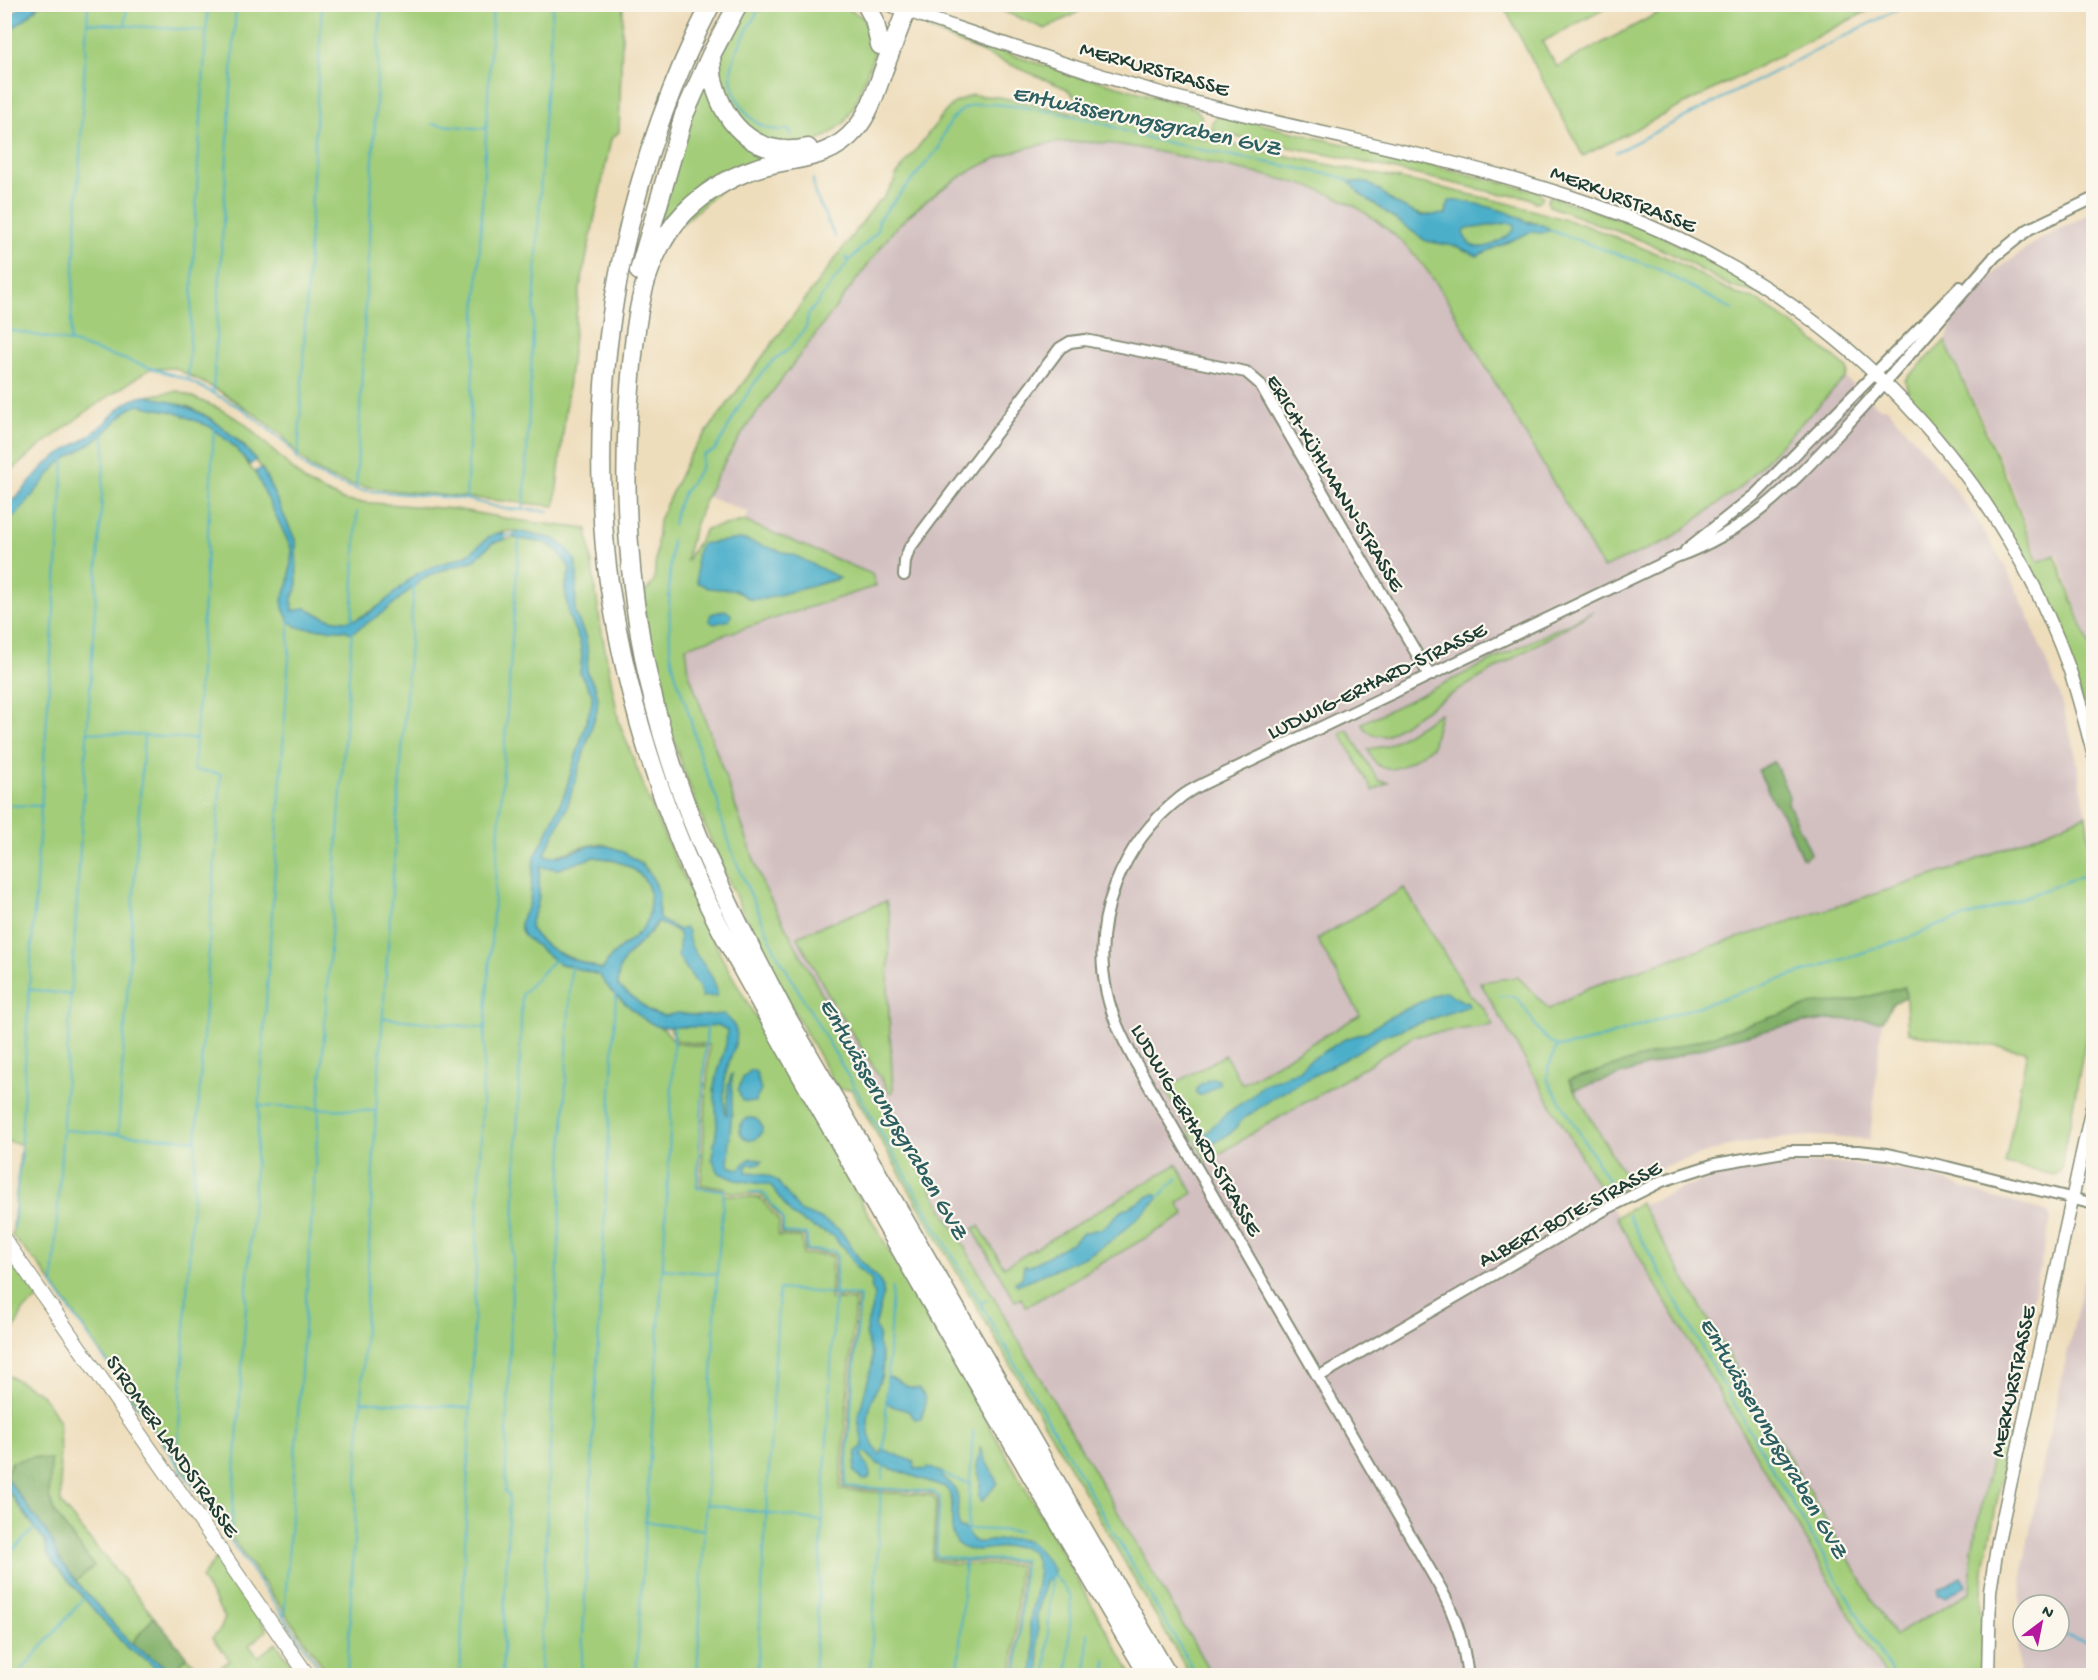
<svg xmlns="http://www.w3.org/2000/svg" width="2098" height="1680" font-family="'Gochi Hand',sans-serif">
	<style>
		.industrial { fill: #d2bfc0; fill-rule: evenodd }
		.green { fill: #a3cd79; stroke: #618556; stroke-width: 1.5; fill-rule: evenodd }
		.forest { fill: #82b069; stroke: #50764e; stroke-width: 1.5 }
		.water { fill: #4bafca; stroke: #35767f; stroke-width: 1.5; fill-rule: evenodd }
		.lines { fill: none; stroke-linecap: round; stroke-linejoin: round }
		.stream { stroke: #4bafca; stroke-width: 2 }
		.minor-casing { stroke: #868d78; stroke-width: 14 }
		.tertiary-casing { stroke: #868d78; stroke-width: 15 }
		.secondary-casing { stroke: #868d78; stroke-width: 16 }
		.motorway-casing { stroke: #868d78; stroke-width: 21 }
		.minor { stroke: #fff; stroke-width: 10 }
		.tertiary { stroke: #fff; stroke-width: 12 }
		.secondary { stroke: #fff; stroke-width: 14 }
		.motorway { stroke: #fff; stroke-width: 18 }
		.labels { text-anchor: middle; stroke-width: 4.5; stroke-linejoin: round; paint-order: stroke }
		.street-label { font-size: 22px; fill: #1f3d34; stroke: #fbf7ec }
		.water-label { font-size: 24px; font-style: italic; fill: #2c5f61; stroke: #fbf7ec }
	</style>
	<rect width="100%" height="100%" fill="#fbf7ec"/>
	<filter id="ink" filterUnits="userSpaceOnUse"><feTurbulence type="fractalNoise" baseFrequency=".0167" numOctaves="2"/><feDisplacementMap in="SourceGraphic" scale="12" xChannelSelector="R" yChannelSelector="G"/><feConvolveMatrix kernelMatrix="1 2 1 2 8 2 1 2 1" color-interpolation-filters="sRGB"/></filter>
	<filter id="wash" filterUnits="userSpaceOnUse"><feTurbulence type="fractalNoise" baseFrequency=".008" numOctaves="4" result="noise"/><feDisplacementMap in="SourceGraphic" scale="24" xChannelSelector="R" yChannelSelector="G"/><feGaussianBlur stdDeviation="1.35" result="paint"/><feColorMatrix in="noise" values="0 0 0 0 0 0 0 0 0 0 0 0 0 0 0 0 0 1.4 0 .05"/><feComposite in="paint" operator="in"/></filter>
	<g filter="url(#wash)">
		<rect width="100%" height="100%" fill="#edb"/>
		<!-- industrial -->
		<path class="industrial" d="M1055,137l74,9 170,37 42,16 31,19 29,23 38,46 230,253 70,-52 106,-110 35,30h7l44,50 44,59 31,51 20,43 33,82 17,63 10,59 -133,54 -300,96 -64,23 -41,21 -30,-32 -37,5 404,693h-674l-332,-576 -116,-214 -65,-185 -9,-27 -4,-26 191,-61 -5,-12 -127,-53 5,-9 -47,-17 31,-54 160,-216 83,-66z
			M2093,212v442l-36,-101 -18,8 -28,-78 -65,-142 8,-23 20,-26 30,-27 32,-23z
			M1832,1019l50,2 -12,118 -60,-3 -55,5 -27,5 -60,19 -39,18 -54,-93 145,-48 64,-16z
			M1807,1163h38l64,8 37,10 45,16 55,14 5,7 -47,212h-5l-27,119 -2,43 -76,44 -252,-431 46,-19 47,-14z
			M2093,1240v435h-74l-2,-25 5,-73 6,-37 20,-101zM2023,1605h36v36h-36z"/>
		<!-- green -->
		<path class="green" d="M39,5h584l-4,127 -8,7 -33,159 -23,208 -157,-15 -45,-6 -22,-7 -19,-10 -15,-14 -14,-18 -31,-24 -31,-20 -46,-24 -25,1 -63,42 -57,43 -25,23v-445c14,-7 24,-15 34,-27z
			M746,5h95l21,12 14,32 -21,56 -11,18 -17,13 -23,9 -46,-6 -33,-34 -7,-42 8,-23z
			M989,5l103,-1v1l-47,24z
			M1503,5h109l-70,37 15,25 116,-62h206l-296,151z
			M931,27l105,36 159,45 6,7 1,5 -6,7 -5,1 -107,-21 -17,-18 -137,-59z
			M710,69l6,37 59,46 -29,15 -95,85 37,-130z
			M971,95l28,2 430,88 78,18 77,22 84,33 68,36 18,4 41,28 51,41 2,4 -3,7 -106,110 -70,52 -66,28c-39,-67 -77,-133 -116,-199 -26,-44 -49,-93 -86,-128 -18,-16 -40,-33 -62,-43 -37,-17 -78,-23 -117,-32 -65,-14 -134,-36 -199,-17 -50,14 -90,44 -127,78l-144,192c-30,44 -57,90 -66,143l20,-33 38,-8 128,53 4,12 -190,61 3,26 74,212 116,214 333,576h-22l-339,-586h-13c-60,-104 -117,-210 -156,-324 -19,-54 -30,-111 -41,-168l13,-15 5,-62 30,-64 189,-255 4,-1 13,-19v-4l50,-65 9,-9zM1379,190c22,19 38,29 67,24l1,-8 22,-4 47,14 9,5 11,1 6,11 -12,-1 -32,14 -32,5 -7,-4 -33,-6 -67,-48zM839,579l-75,20h-14l-15,-9z
			M1223,115l314,76 6,5 -2,5 -6,1c-10,-8 -19,-7 -31,-7l-164,-38 -124,-24 -5,-6c1,-7 4,-11 12,-12z
			M1550,196l93,31 72,36 42,28 -1,2 -24,-6 -60,-33 -29,-13 -94,-35 -2,-5z
			M1508,223l6,1 1,6c-15,13 -42,30 -52,3l4,-4z
			M1945,341l64,143 29,78 17,-7 38,100v82l-38,-115 -93,-160 -58,-67 5,-4 -4,-11z
			M178,391l40,17 25,14 64,61 38,18 110,8 60,11 72,9 14,99 18,94 37,96 66,140 410,717h-116l6,-113 -68,-1 -20,-3 4,-59 -7,-6 -6,-1 -82,-4 15,-189 -26,-3 3,-39 -2,-3 -28,-3v-15l-24,-2 1,-14 -21,-25 -33,-3 -4,-5 -23,-2 8,-140 -32,-4 -14,-25 -12,-4 -33,-26 -1,-16 7,-10 32,-34c7,-17 2,-43 -10,-58 -7,-9 -35,-23 -46,-24 -17,-1 -35,11 -51,13l-4,-4 21,-43 31,-100 -2,-24 -8,-13 -1,-34 -11,-27 2,-38 -2,-15 -35,-24 -27,-4 -16,2 -28,21 -54,21 -34,30 -24,14 -10,2 -17,-1 -24,-12 -13,3 -1,-13 5,-9 -1,-47 -33,-72 -20,-26 -31,-25 -22,-12 -44,-11z
			M139,405l35,7 25,8 12,7 24,20 26,34 31,69 -3,33 -4,9 -2,16 6,13 7,5 6,2 42,2 8,3 33,-22 38,-32 17,-8 35,-11 17,-17 12,-3 10,-2 32,5 10,6 8,8 6,12 -5,19 4,29 11,25 2,15 -2,16 12,21v9l-27,90 -22,49 -9,16 -4,44 -9,28 3,6 34,27 41,12 13,17 33,28 20,10 11,13 30,4 -8,140 25,2 3,6 34,3 19,23 -1,15 24,2 1,16 29,2 -2,43 25,2 -15,189 90,5 6,5 -4,60 22,4 65,1 -6,110h-684l-290,-410 -27,-29 9,-92 -17,-3v-615l54,-62 41,-26 30,-29z
			M1594,611l-161,94 -47,31 -12,-1 -8,-5 -4,-7z
			M1440,713l-8,34c-15,9 -41,34 -57,15 -3,-3 -5,-9 -7,-13l19,-3z
			M1348,730l28,47 3,4 9,1 -15,9 -33,-58z
			M2086,815l7,53v105l-6,59 -26,138 -6,5 -50,-11 22,-113 -119,-18 -3,-46 -57,15 -30,1 -249,78 60,102 -24,15 -125,-216 38,-5 31,32 39,-21 65,-23 300,-96z
			M594,857c27,3 60,15 56,48 -1,5 -1,13 -4,18 -8,15 -25,22 -36,35 -3,4 -5,8 -7,12 -28,-12 -55,-15 -73,-42 0,-9 5,-14 7,-22 4,-13 1,-26 3,-39l18,2z
			M1404,888l63,103 17,18 9,16 -79,11 -65,41 -95,55 -47,30 -42,-73 60,-34 17,29 118,-69 -43,-76z
			M886,901l4,18 -2,76 5,97 -3,1 -57,-90 -36,-67z
			M1177,1164l16,29 -15,10 7,12 -159,92 -5,-9 -6,3 -42,-72 6,-3 25,41z
			M1640,1203l254,433 76,-44 2,-43 26,-119 13,2 -26,130 -5,50 4,7v56h-99l-269,-458z
			M5,1249l34,49 -16,13 -10,21 -8,24z
			M4,1373l38,21 17,26 2,84 93,113 -23,27 -55,-63 18,-15 -39,-52 -6,-17 2,-37 -39,2 -7,14z
			M4,1486l42,57 1,10 5,8 75,87 18,11 20,16h-160z
			M218,1556l49,74 -18,15 9,12 18,-14 24,32h-89l19,-15 -18,-22 8,-8 5,-12 -24,-40z
			M187,1657l17,18h-31l-2,-2z"/>
		<!-- forest -->
		<path class="forest" d="M1774,761l15,35 -1,7 23,50 -7,6 -2,-2 -20,-44 -9,-12 -15,-31z
			M1905,987l1,10 -13,6 -11,18 -50,-2 -48,7 -64,16 -145,48 -6,-10 249,-77 30,-1z
			M33,1457l18,3 -2,37 6,17 39,52 -18,15 -17,-22 -9,-22 -45,-61 7,-14z
			M154,1617l33,40 -16,16 -11,-10 -29,-19z"/>
		<!-- water -->
		<path class="water" d="M24,5h15c-10,12 -20,20 -34,27v-13z
			M1349,181l19,2 11,7 14,12 28,14 25,-2 3,-13c14,-2 54,9 67,15 3,1 5,4 8,5 10,4 18,1 27,9l-9,3 -12,-1 -53,24 -18,-9 -33,-6 -67,-48zM1508,223l6,2v5c-14,13 -41,30 -51,3l4,-4z
			M146,396c48,8 78,27 110,64l-6,5 -15,-18 -24,-20 -37,-15 -36,-7 -9,4 -30,29 -41,26 -40,49 -13,10v-15c15,-11 25,-28 38,-41 15,-15 34,-22 50,-34 19,-14 28,-34 53,-37z
			M260,469l3,1 33,72 1,47 -5,9 1,13 13,-3c43,25 59,11 93,-19 6,-5 11,-11 18,-15 15,-10 35,-11 51,-20 12,-7 19,-21 35,-21l2,3 -1,4 -12,3 -17,17 -35,11 -17,8 -38,32 -33,22 -8,-3 -42,-2 -6,-2 -7,-5 -6,-13 -1,-9 7,-16 3,-33 -36,-76v-3z
			M517,531l37,8 13,10 8,10 2,15 -2,38 11,27 2,16 -1,18 8,13 3,11 -1,13 -31,100 -21,43 1,3c14,3 31,-7 45,-10 24,-6 62,21 67,45 2,9 -1,19 1,28l20,11 6,-2 3,3c-1,24 29,38 29,65l-15,1 -3,-10 -21,-31 2,-19 -3,-6 -20,-9c-14,25 -42,32 -39,64l33,26 12,4 15,-3 20,3 26,-2c22,19 10,30 4,52 -5,15 -4,32 -3,47l2,2 1,-29 4,-13v37l-3,35 1,4 -2,14 3,4 9,2c6,-7 8,-15 22,-8l-2,3h-11l-3,3v5l14,1 11,4 7,5 22,29 21,8 19,11 20,30 17,17 6,10v9l-8,31 4,8 -1,8 5,18 -1,14 -11,27 -3,18 1,13 4,12 6,9 3,-1v-3l5,1 27,11 1,6 11,2 1,-3 16,6 -2,4c27,14 12,29 18,51h4l12,14c17,1 41,-9 57,2 9,6 16,19 22,27l-2,5 -7,6 -8,34 3,59 -7,-1c0,-9 1,-18 1,-27 -1,-6 -4,-12 -4,-18 -1,-24 14,-50 5,-72 -10,-25 -62,5 -77,-13 -14,-17 2,-42 -13,-57l-67,-23 -13,-12 -3,2c1,8 9,14 8,23l-4,3h-4l-8,-9 3,-20 6,-5 -5,-28 14,-53v-10l-6,-19 1,-10 8,-31 -4,-8 1,-4 -2,-5 -13,-10 -13,-21 -5,-3 -5,-8 -22,-9 -20,-12 -22,-30 -34,-5 -17,-7 -7,-15 5,-32 -3,-40 12,-42 1,-14 -9,-5 -18,2h-42l-13,-7 -33,-28 -13,-17 -41,-12 -34,-27 -3,-6 -1,-7 10,-21 4,-44 9,-16 22,-49 27,-90v-9l-12,-21 2,-17 -2,-14 -11,-25 -4,-29 5,-18 -2,-5 -12,-16 -10,-6 -32,-5v-3zM594,857c27,2 60,15 56,48 -1,5 -1,13 -4,18 -8,15 -25,22 -36,35 -3,4 -5,8 -8,12 -27,-11 -55,-16 -72,-42 0,-9 5,-14 7,-22 4,-13 1,-26 3,-39l18,2z
			M741,539l55,17 44,22 -76,21h-14l-15,-9 -27,-2 -11,-6 -1,-26 5,-12z
			M725,610l6,4 -1,6 -16,4 -5,-4 2,-6z
			M1446,992l18,10 4,-1 1,5 -87,30 -29,18 -77,42 -34,24 -11,13 -25,15 -3,-4 2,-9 10,-11 13,-12 23,-15 11,-12 39,-15 6,-8 36,-22 23,-8 24,-15 49,-24z
			M751,1070l5,2 5,18 -6,12 -13,-1 -4,-11 5,-12z
			M1212,1078l7,2v4l-16,11h-5l-2,-3 3,-7z
			M740 1129a11 11 0 1 1 22 0a11 11 0 1 1-22 0Z
			M1153,1194h4l1,5 -44,40 -27,17 -70,29 -2,-3 7,-4 2,-12h6l43,-24 10,-9 20,-5 17,-16z
			M887,1377c14,1 18,13 32,12 10,9 6,19 2,30h-6l-7,-8 -16,-5 -6,-5z
			M980,1447c3,5 3,9 6,14 4,9 9,13 11,22l-15,19c-6,-8 -2,-10 -2,-19 1,-5 -2,-10 -3,-15 0,-8 4,-13 3,-21z
			M5,1476l45,61 9,22 17,22 55,63 29,19 13,12h-8l-20,-16 -18,-11 -75,-87 -5,-8 -1,-10 -41,-57z
			M1961,1577l5,8 -20,12 -8,-2v-5z"/>
		<g class="lines">
			<!-- stream -->
			<path class="stream" d="M757,4l1,7c-9,17 -22,36 -26,55 -5,24 14,56 38,63 6,1 13,1 19,1l3,5
				M89,23l116,8
				M125,25l2,-21
				M432,124l54,5
				M1616,152l292,-148
				M813,179l2,15 20,43
				M1549,230l107,38 77,42
				M845,257l4,4
				M4,329l66,13 116,37 57,30 43,34 12,17 12,10 23,12 26,8 106,9 40,10 44,2
				M70,342l18,-338
				M188,380l10,-215 10,-161
				M213,394l23,-390
				M103,433l2,14 -52,838 272,391
				M298,460l24,-456
				M356,489l25,-485
				M466,499l27,-495
				M524,509l19,-374 10,-131
				M673,525l3,-15 7,-16 18,-26 2,-13 11,-4 12,-19 12,-24 24,-36 13,-13 14,-10 17,-22 2,-12 41,-54 28,-29 2,-13 60,-71c4,-16 14,-36 31,-42 20,-8 107,10 131,17 14,4 28,10 43,14 65,16 132,26 197,40l9,4
				M504,536l12,-1
				M672,540l-3,47 1,63 5,23 14,41 12,46 18,44v8l16,47 41,93 421,724
				M352,622l5,-110
				M88,732l108,7
				M4,805l38,1
				M29,989l42,6
				M1500,996h15c15,14 22,44 44,50 9,2 24,-3 33,-5l322,-105 27,-12 49,-14 97,-36
				M383,1018l102,10
				M1557,1046l-9,22v13l65,107
				M258,1106l118,5
				M64,1130l131,10
				M118,1134l26,-398
				M751,1192h12l20,27v13l24,2v16l28,1 2,5 -23,420
				M1157,1198l21,-20
				M1628,1215l98,175 168,286
				M14,1228l4,-52 4,-21 -1,-14 8,-152 35,-530
				M663,1269l53,5
				M981,1303l7,-4
				M362,1401l108,7
				M884,1450l8,-162
				M177,1464l19,-324 25,-366 -27,-4 20,-342
				M942,1474l28,10
				M882,1479l2,-14
				M706,1504l116,17
				M644,1521l60,9
				M968,1529l53,2
				M967,1534l6,-103
				M228,1538l3,-5 58,-878v-35
				M4,1559l32,-32
				M1051,1574l4,2 16,21 -3,79
				M284,1618l68,-988
				M2059,1634l35,9
				M17,1676l67,-78
				M347,1676l29,-565 38,-526
				M460,1676l25,-648 34,-488
				M502,1676l7,-182 -4,-2 17,-498 33,-35
				M540,1676l31,-711
				M581,1676l35,-681
				M636,1676c12,-217 32,-434 38,-650
				M697,1676l20,-402 7,-84 -27,-2 10,-162
				M757,1676l22,-387 81,7 -15,190 89,6 6,5 -4,59 29,3 59,1 -7,116
				M870,1676l11,-186
				M958,1676l7,-117
				M1046,1676l5,-100
				M1086,1676l2,-43
				M1106,1676v-16"/>
		</g>
	</g>
	<g filter="url(#ink)">
		<g class="lines">
			<defs>
				<path id="minor" d="M1994,257l35,-28 65,-31
					M1686,550l70,-56 204,-207
					M904,575l1,-14 4,-12 151,-201 10,-6 15,-2 161,32 14,12 169,291
					M1318,1377l288,-168 56,-28 53,-17 75,-13h68l29,3 60,13 147,37
					M1468,1676c-5,-36 -11,-56 -27,-87l-308,-531c-11,-21 -21,-41 -26,-64 -17,-75 15,-151 74,-197 7,-6 16,-10 24,-14l471,-226c75,-27 114,-72 168,-129 53,-57 102,-117 154,-175"/>
				<path id="tertiary" d="M886,4c109,36 216,75 327,103 135,34 274,57 404,106 208,77 377,246 452,455 10,29 17,59 25,88
					M1988,1676l2,-85 8,-50 96,-443"/>
				<path id="secondary" d="M4,1239l304,437"/>
				<path id="motorway" d="M711,4c-78,152 -116,326 -109,496 1,27 3,55 7,82 14,94 40,185 76,272 19,45 43,89 66,131 36,67 75,133 113,200 93,164 189,327 285,491
					M866,4l8,15 6,26
					M906,11c-7,18 -14,36 -21,55 -8,21 -14,45 -29,63 -29,34 -65,27 -102,40 -26,9 -50,24 -69,43 -43,44 -49,105 -54,164 -14,149 4,297 58,437 27,70 62,136 96,201l383,662
					M711,55c1,9 0,20 3,28 12,45 45,76 94,65
					M639,271l45,-156 27,-60 27,-51"/>
			</defs>
			<!-- minor casing -->
			<use href="#minor" class="minor-casing"/>
			<!-- tertiary casing -->
			<use href="#tertiary" class="tertiary-casing"/>
			<!-- secondary casing -->
			<use href="#secondary" class="secondary-casing"/>
			<!-- motorway casing -->
			<use href="#motorway" class="motorway-casing"/>
			<!-- minor -->
			<use href="#minor" class="minor"/>
			<!-- tertiary -->
			<use href="#tertiary" class="tertiary"/>
			<!-- secondary -->
			<use href="#secondary" class="secondary"/>
			<!-- motorway -->
			<use href="#motorway" class="motorway"/>
		</g>
	</g>
	<g class="labels">
		<!-- street labels -->
		<g class="street-label">
			<text transform="translate(1155 67) rotate(16)" y="8">MERKURSTRASSE</text>
			<text transform="translate(1624 197) rotate(21)" y="8">MERKURSTRASSE</text>
			<text transform="translate(1337 482) rotate(59)" y="8">ERICH-KÜHLMANN-STRASSE</text>
			<text transform="translate(1376 679) rotate(-26)" y="8">LUDWIG-ERHARD-STRASSE</text>
			<text transform="translate(1198 1129) rotate(60)" y="8">LUDWIG-ERHARD-STRASSE</text>
			<text transform="translate(1569 1212) rotate(-28)" y="8">ALBERT-BOTE-STRASSE</text>
			<text transform="translate(2011 1381) rotate(-78)" y="8">MERKURSTRASSE</text>
			<text transform="translate(174 1445) rotate(55)" y="8">STROMER LANDSTRASSE</text>
		</g>
		<!-- water labels -->
		<g class="water-label">
			<text transform="translate(1147 119) rotate(12)" y="8">Entwässerungsgraben GVZ</text>
			<text transform="translate(895 1118) rotate(60)" y="8">Entwässerungsgraben GVZ</text>
			<text transform="translate(1775 1437) rotate(60)" y="8">Entwässerungsgraben GVZ</text>
		</g>
	</g>
	<!-- margin -->
	<rect width="2098" height="1680" fill="none" stroke="#fbf7ec" stroke-width="24"/>
	<!-- north arrow -->
	<g transform="translate(2041 1623) rotate(32)"><circle r="28" fill="#fbf7ec" stroke="#a3ada2" stroke-width="1.5"/>
	<path d="M0-4.5L10 22L0 15L-10 22Z" fill="#b5179e"/>
	<text y="-9" font-size="16" font-weight="bold" text-anchor="middle" fill="#1f3d34">N</text>
	</g>
</svg>
